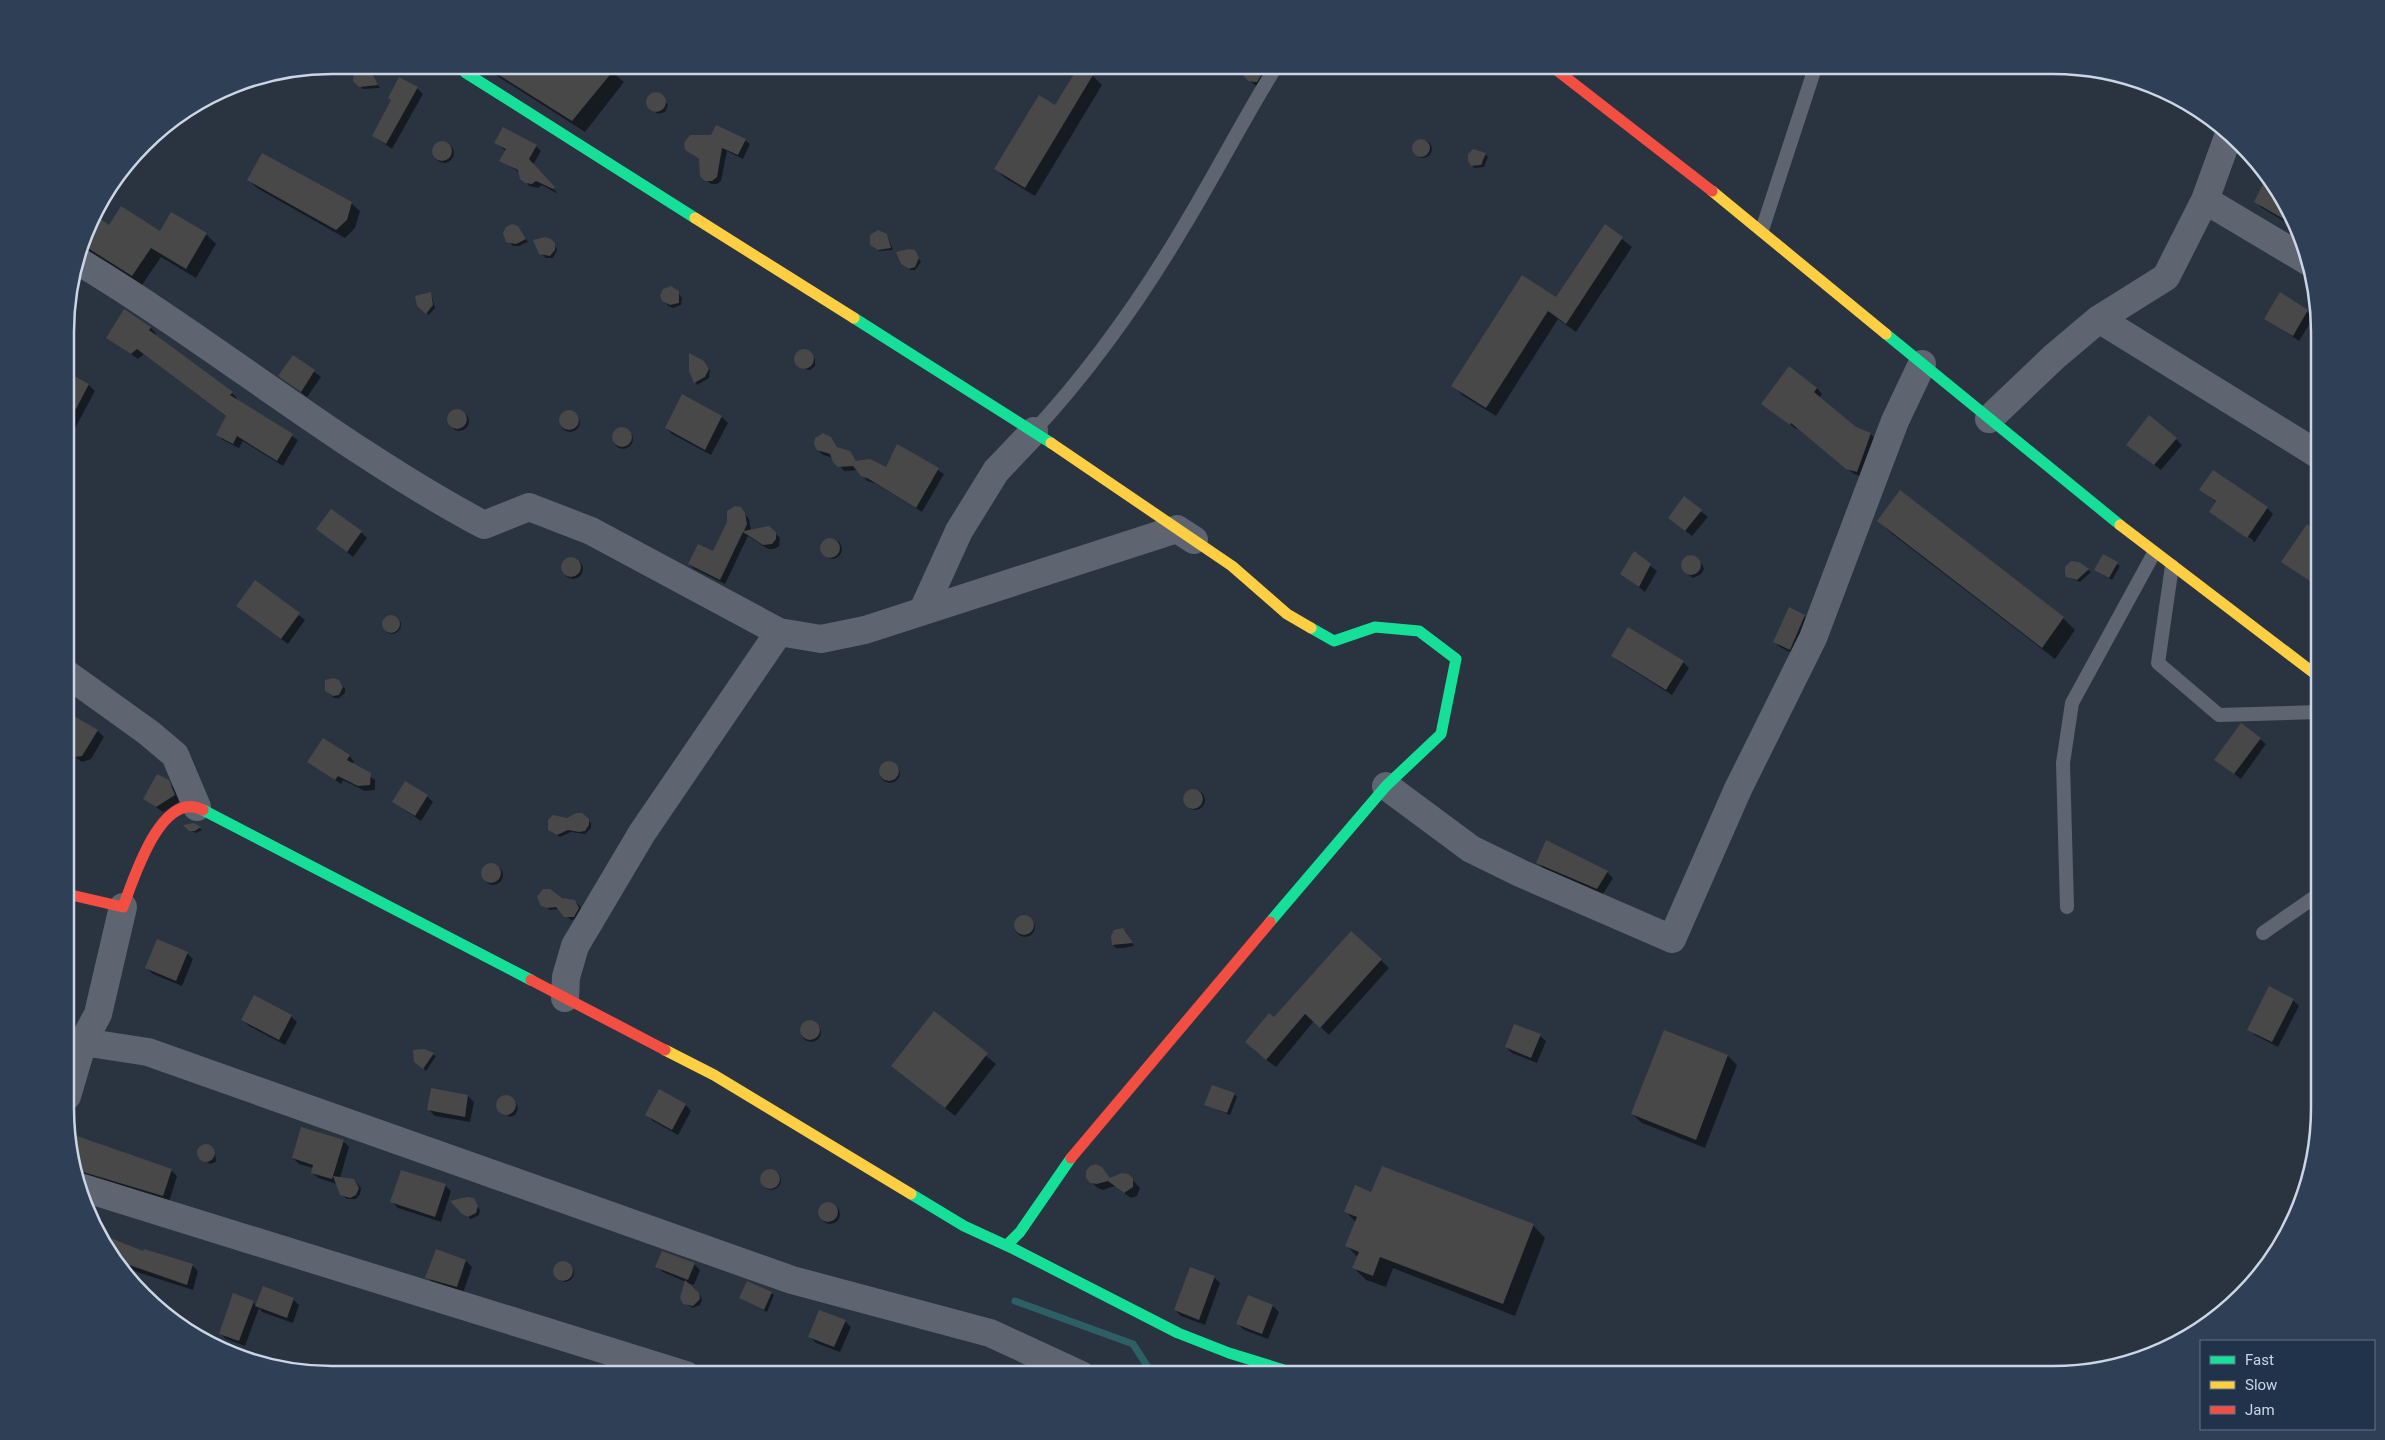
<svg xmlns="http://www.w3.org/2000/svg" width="2385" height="1440" font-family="Roboto,sans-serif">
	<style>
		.shadow { fill: #0007 }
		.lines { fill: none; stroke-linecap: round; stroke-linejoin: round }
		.stream { stroke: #2c6064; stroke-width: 7 }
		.building { fill: #474847 }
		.lane { stroke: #5e6570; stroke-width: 14 }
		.street { stroke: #5e6570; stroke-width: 28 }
		.fast { stroke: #16e098; stroke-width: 11 }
		.slow { stroke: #ffcf43; stroke-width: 11 }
		.jam { stroke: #f24e42; stroke-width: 11 }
		.rim { fill: none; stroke: #cad6e5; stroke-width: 2.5 }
	</style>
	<rect width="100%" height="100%" fill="#2a3441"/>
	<!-- shadow -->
	<path class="shadow" d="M480,65h124l20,17 -39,50z
		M1250,65h22l-10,21 -7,-1 -6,-5z
		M370,72l10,16 -17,1 -8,-8z
		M1093,76l9,9 -67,111 -30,-18 -9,-9 59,-63z
		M417,88l6,6 -31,55 -19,-13z
		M654,94h5l9,11 -3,7 -7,2 -8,-6 -2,-8z
		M712,136l33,4 5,4 -7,15 -16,-8 -6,30 -4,3h-6l-5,-4 -6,-20 -9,-6z
		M1414 149a9 9 0 1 1 18 0a9 9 0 1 1-18 0Z
		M496,143l40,3 5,5 -8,14 25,29 -16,-9 -4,3 -9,-2 -9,-13 -19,-13 5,-9z
		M434 153a10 10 0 1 1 20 0a10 10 0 1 1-20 0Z
		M1485,154l3,3 -4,10 -10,1 -2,-3z
		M249,180l102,23 9,8 -5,17 -10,10 -88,-50z
		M2264,185l17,12 13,30 -32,-19 -6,-6z
		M172,214l34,20 10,10 -20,34 -35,-21 -19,28 -59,-38 9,-32 17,12 52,6z
		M1606,226l26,21 -56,85 -18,-13 -62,97 -34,-21 -9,-10 104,-86z
		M518,227l10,15 -9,4h-6l-9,-10z
		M887,235l6,15 -14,1 -8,-7z
		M534,241l19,1 4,8 -4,8h-7l-8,-7z
		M914,251l7,11 -6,8h-5l-8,-7z
		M676,290l6,8 -1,7 -8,3 -5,-2 -6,-8z
		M431,293l4,15 -6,7 -11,-10z
		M2281,294l33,23 -15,24 -33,-23z
		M151,328l5,5 -1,3 77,57 5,5 -1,2 62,40 -15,26 -40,-25 -4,7 -16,-8 -6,-6 10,-17 -83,-63 -6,5 -30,-21z
		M803,350l5,1 7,8v7l-5,4 -9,-2 -6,-8 3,-8z
		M293,356l28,21 -14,20 -27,-21z
		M704,362l6,8 -1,8 -12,7 -7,-14z
		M67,364l4,4 -3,6 21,11 6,6 -28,52z
		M1817,388l5,6 -3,4 36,30 16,6 5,6 -13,37 -9,-3 -57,-46 -1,1 -33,-25z
		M682,396l40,21 6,6 -17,32 -39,-21 -6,-6z
		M449 421a10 10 0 1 1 20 0a10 10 0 1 1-20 0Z
		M560 422a10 10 0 1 1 20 0a10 10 0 1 1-20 0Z
		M613 439a10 10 0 1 1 20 0a10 10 0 1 1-20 0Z
		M823,434l5,2 11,13 10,3 8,10 29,7 12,-23 46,28 -22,38 -47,-29 -8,-2 -9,-11 -14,1 -11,-13 -10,-3 -5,-5z
		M2176,439l6,6 -21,25 -33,-25z
		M2201,490l66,18 6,6 -19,29 -1,-3 -37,-25v2l-5,-5 6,-9z
		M1684,498l24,19 -16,19 -23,-18z
		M740,509l9,10 2,12 18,-4 11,11 -1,8 -5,3h-6l-20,-13 -23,48 -31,-15 -5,-5 24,-11z
		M1879,521l184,97 12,12 -20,29 -164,-126z
		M2307,525l12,9v48l-2,4 -34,-25z
		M318,529l43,3 6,6 -14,19z
		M822 549a10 10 0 1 1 20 0a10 10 0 1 1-20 0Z
		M1634,553l23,18 -12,21 -24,-19z
		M2103,555l17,11 -8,14 -14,-8z
		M1688,556l14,8 2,5 -3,5 -8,4 -8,-6 -3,-7z
		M563 569a10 10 0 1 1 20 0a10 10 0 1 1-20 0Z
		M2078,563l13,9 -11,10 -13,-5z
		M256,582l49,38 -17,24 -44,-32z
		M383 625a9 9 0 1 1 18 0a9 9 0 1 1-18 0Z
		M1804,616l6,6 -14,33 -16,-8 -6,-6z
		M1612,655l71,7 6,6 -17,27 -54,-34z
		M338,681l7,7v5l-6,5h-5l-8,-8z
		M67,714l31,17 6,6 -13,22 -9,3 -12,-9z
		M2260,739l6,5 -25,35 -25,-19z
		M349,756l5,5 -2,4 23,15v10l-10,1 -22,-11 -2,4 -32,-22z
		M880 773a10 10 0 1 1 20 0a10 10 0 1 1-20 0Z
		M168,781l6,7 6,13 -17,11 -19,-13z
		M1185 800a10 10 0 1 1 20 0a10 10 0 1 1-20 0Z
		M427,796l6,6 -12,19 -28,-19z
		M582,814l9,9v5l-6,6 -14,-2 -11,5 -8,-5 16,-12z
		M194,824l6,4 2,2 -6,3 -8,-4z
		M1538,863l69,9 6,6 -10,16 -59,-25z
		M483 875a10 10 0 1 1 20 0a10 10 0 1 1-20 0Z
		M562,900l13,1 3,3 3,4 -4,11 -6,1 -12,-11 -9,1 -8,-5z
		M1015 927a10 10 0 1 1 20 0a10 10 0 1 1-20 0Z
		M1123,929l3,3 8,14 -11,2h-7l-3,-3z
		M187,953l6,6 -11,27 -29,-12 -6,-6z
		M1381,960l8,8 -60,67 -15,-14 -38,46 -21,-16 20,-32z
		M255,997l36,19 6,6 -12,23 -36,-19 -6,-6z
		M2293,1000l6,6 -21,41 -23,-12 -6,-6z
		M934,1013l62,51 -41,52 -62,-50z
		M801 1032a10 10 0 1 1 20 0a10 10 0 1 1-20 0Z
		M1665,1031l63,25 9,9 -32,83 -63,-25 -10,-9z
		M1540,1036l6,5 -9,22 -25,-10 -6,-6z
		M423,1050l13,6 -10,15 -10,-10z
		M432,1090l36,6 6,6 -4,20 -35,-6 -6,-6z
		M1234,1094l3,3 -7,18 -24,-10z
		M506,1097l10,6 2,6 -3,6 -5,2 -11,-7 -3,-6z
		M686,1105l5,6 -13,24 -25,-14 -6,-6z
		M343,1141l6,6 -9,31 14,2 3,3 4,5 -1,6 -4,5h-9l-8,-7 -2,-8 -19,-6 -6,-6 1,-4 -14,-4 -6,-6z
		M209,1145l6,7 1,10 -6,2 -12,-7 1,-9z
		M71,1158l100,12 6,6 -8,26 -95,-30z
		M1101,1168l10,11 19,-2 10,11 -3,8 -6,2 -16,-12 -12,4 -5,-2 -7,-6z
		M761 1180a10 10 0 1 1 20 0a10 10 0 1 1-20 0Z
		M445,1185l6,6 -10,31 -43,-14 -6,-6z
		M1372,1194l161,31 12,13 -30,78 -122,-48 -7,19 -20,-7 -12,-12 4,-11 -11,-11 9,-24 -10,-10z
		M452,1202h23l5,8 -1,5 -8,4 -5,-3z
		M820 1214a10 10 0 1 1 20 0a10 10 0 1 1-20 0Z
		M101,1238l43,15 48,12 6,6 -5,19 -53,-17 -24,-10z
		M436,1251l30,10 6,6 -9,26 -30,-10 -6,-6z
		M556 1273a9 9 0 1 1 18 0a9 9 0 1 1-18 0Z
		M694,1264l6,6 -6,15 -7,-2 13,12 2,5 -2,5 -7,3 -7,-4v-22l-23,-10 -6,-6z
		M1214,1277l6,6 -15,42 -24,-9 -6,-6z
		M771,1293l3,2 -7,17 -27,-14z
		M1248,1296l25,10 6,6 -11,27 -24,-9 -6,-6z
		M293,1299l6,6 -6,18 -31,-11 -3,-4 -14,38 -19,-7 -6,-6 33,-31 4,4z
		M845,1321l6,6 -11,25 -24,-9 -6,-6z"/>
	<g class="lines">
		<!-- stream -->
		<path class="stream" d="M1015,1301l118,43 20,31"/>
	</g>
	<!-- building -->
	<path class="building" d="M483,65h135l-46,56z
		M1234,65h33l-10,17h-3l-6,-1z
		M1079,66l14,9 -68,113 -31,-19 45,-74 16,10z
		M363,67l8,4 7,14 -19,2 -6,-6 1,-8z
		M399,77l19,10 -32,57 -14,-8 19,-36 -3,-2z
		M646 102a10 10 0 1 1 20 0a10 10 0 1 1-20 0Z
		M716,125l30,14 -8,16 -16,-7 -5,29 -5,4h-7l-5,-5 -1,-17 -14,-9 -1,-7 6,-8h21z
		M503,127l34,18 -8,14 26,28 -2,2 -17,-8 -4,3 -7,-1 -5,-4 -2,-9 -19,-9 7,-12 -12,-6z
		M1412 148a9 9 0 1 1 18 0a9 9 0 1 1-18 0Z
		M432 151a10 10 0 1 1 20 0a10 10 0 1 1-20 0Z
		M1473,149l13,4 -5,12 -10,1 -3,-5v-7z
		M262,153l90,49 -5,18 -11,10 -89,-50z
		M2263,184l17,10 16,32 -42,-24z
		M121,206l39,25 11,-19 36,21 -21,36 -35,-21 -19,28 -49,-31 10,-31 16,11z
		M512,224l6,2 8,13 -10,5 -10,-2 -3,-9 3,-6z
		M1605,224l18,13 -57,87 -18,-13 -62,97 -35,-22 71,-111 34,22z
		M878,230l9,4 4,14 -13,2 -8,-5v-10z
		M545,237l6,2 4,4v7l-5,6 -11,-2 -6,-14z
		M909,249l6,1 4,8 -4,9 -6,2 -8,-5 -5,-12z
		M671,286l8,5v12l-9,2 -8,-4 -2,-6 3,-6z
		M431,292l2,13 -7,9 -9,-8 -2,-10z
		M2280,292l28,18 -15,26 -29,-17z
		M124,309l27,18 -2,3 84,62 -3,3 63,39 -16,27 -40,-25 -4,8 -17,-9 10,-19 -89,-67 -6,5 -25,-16z
		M794 359a10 10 0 1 1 20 0a10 10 0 1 1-20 0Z
		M689,353l15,8 5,8 -4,8 -11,6 -5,-12z
		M293,355l22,15 -14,22 -23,-16z
		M1789,366l28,22 -3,4 42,35 15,6 -14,39 -11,-3 -55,-46 -1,2 -29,-21z
		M67,372l22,12 -22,42z
		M682,394l40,22 -17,34 -40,-22z
		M447 419a10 10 0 1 1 20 0a10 10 0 1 1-20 0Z
		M559 420a10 10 0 1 1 20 0a10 10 0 1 1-20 0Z
		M2149,415l28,23 -23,27 -28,-20z
		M612 437a10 10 0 1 1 20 0a10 10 0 1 1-20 0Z
		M823,433l8,4 6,10 13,4 6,10 14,-2 16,8 11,-23 42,24 -23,40 -47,-29 -8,-3 -8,-10 -15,1 -5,-5 -3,-8 -13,-4 -3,-6 1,-6z
		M2213,470l55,37 -21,31 -38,-26 7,-11 -17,-11z
		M1900,490l164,127 -22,31 -165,-127z
		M1684,496l18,14 -17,21 -17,-13z
		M735,506l6,1 4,6 2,11 -3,7 25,-5 7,6v7l-4,5 -9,1 -20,-13 -23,48 -32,-16 10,-20 15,7 14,-29v-11z
		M331,509l31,22 -15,21 -31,-23z
		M2307,524l12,8v36l-9,13 -29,-19z
		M820 548a10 10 0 1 1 20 0a10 10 0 1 1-20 0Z
		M1634,551l17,13 -12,23 -19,-13z
		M2103,554l15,8 -9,16 -15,-8z
		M1681 565a10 10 0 1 1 20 0a10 10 0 1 1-20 0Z
		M561 567a10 10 0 1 1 20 0a10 10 0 1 1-20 0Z
		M2071,561l8,1 10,7 -12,11 -11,-3 -1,-4v-6z
		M255,580l45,33 -19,26 -45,-33z
		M1789,607l16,8 -15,35 -17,-8z
		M382 624a9 9 0 1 1 18 0a9 9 0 1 1-18 0Z
		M1628,627l56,34 -18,29 -55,-34z
		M334,678l5,2 4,7 -4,8 -6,1 -8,-5v-11z
		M67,712l31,18 -16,26 -7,1 -8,-4z
		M2241,723l20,15 -27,36 -20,-14z
		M323,738l27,17 -3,5 24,13 -1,12 -12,1 -20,-10 -3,4 -28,-18z
		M879 771a10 10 0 1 1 20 0a10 10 0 1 1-20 0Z
		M157,774l12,6 6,15 -19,12 -13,-8z
		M405,781l23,14 -13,21 -23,-14z
		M1183 799a10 10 0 1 1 20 0a10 10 0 1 1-20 0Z
		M576,813h6l7,6v6l-4,6 -6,1 -11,-2 -11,5 -9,-5v-10l5,-5 14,3z
		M194,823l7,4 -6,4h-6l-6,-6z
		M1546,840l62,31 -11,18 -61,-26z
		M481 873a10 10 0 1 1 20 0a10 10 0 1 1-20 0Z
		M543,889h7l12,9 13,2 4,8 -5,9h-10l-8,-10 -9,1 -6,-2 -4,-9z
		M1014 925a10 10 0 1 1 20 0a10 10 0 1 1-20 0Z
		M1123,928l10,15 -21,2 -1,-9 3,-6z
		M1351,931l31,28 -62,69 -15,-14 -39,46 -21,-18 24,-29 5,4z
		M157,939l31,13 -12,29 -31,-13z
		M2269,986l25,13 -22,43 -25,-12z
		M254,995l38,20 -13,25 -38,-20z
		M934,1011l54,42 -43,55 -54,-42z
		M800 1030a10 10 0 1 1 20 0a10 10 0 1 1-20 0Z
		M1514,1024l27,10 -10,24 -26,-11z
		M1664,1030l64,25 -32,85 -65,-26z
		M424,1049l10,4 -11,16 -9,-7 -1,-12z
		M1212,1085l23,8 -8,20 -23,-8z
		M431,1088l37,7 -3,22 -38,-7z
		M659,1089l27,15 -14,26 -27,-15z
		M496 1105a10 10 0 1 1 20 0a10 10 0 1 1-20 0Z
		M301,1127l43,13 -12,39 -21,-6 2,-8 -21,-7z
		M77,1136l95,33 -9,27 -90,-27 -3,-13z
		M197 1153a9 9 0 1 1 18 0a9 9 0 1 1-18 0Z
		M1096,1164l6,3 8,11 12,-5 6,1 5,4v9l-9,6 -16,-12 -11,3 -7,-1 -4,-5v-7l4,-5z
		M1382,1166l152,58 -31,80 -123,-47 -7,19 -21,-8 7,-16 -14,-6 12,-29 -13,-5 11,-27 16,7z
		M760 1179a10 10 0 1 1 20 0a10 10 0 1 1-20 0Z
		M401,1170l45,14 -11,33 -45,-15z
		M333,1176l21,3 5,9 -3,7 -6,3 -10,-3z
		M467,1197l7,1 4,8 -2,7 -8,4 -6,-3 -12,-13z
		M818 1212a10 10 0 1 1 20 0a10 10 0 1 1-20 0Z
		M98,1233l45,18 1,-2 49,15 -6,21 -75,-26z
		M436,1249l30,11 -9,27 -32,-9z
		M662,1251l33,12 -7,17 -33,-13z
		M553 1271a10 10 0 1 1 20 0a10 10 0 1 1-20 0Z
		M1190,1267l25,9 -16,44 -25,-10z
		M685,1280l14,13 1,6 -7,7 -10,-2 -3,-6z
		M747,1281l25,11 -8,18 -25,-12z
		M263,1286l31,12 -7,20 -32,-12z
		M233,1293l21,8 -15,40 -20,-7z
		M1248,1295l25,10 -11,29 -26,-10z
		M819,1310l27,10 -12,27 -26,-10z"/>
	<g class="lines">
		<!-- lane -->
		<path class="lane" d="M1762,230l54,-165
			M1034,431c57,-62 107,-132 150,-205 32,-53 60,-108 93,-161
			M2172,566l-14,97 61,52 100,-3
			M2067,907l-4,-144 9,-60 82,-150
			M2263,933l56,-39"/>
		<!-- street -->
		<path class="street" d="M2205,200l104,62
			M78,261c138,83 263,188 406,264l45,-18 62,24 188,101 42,7 44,-9 312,-101 17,11
			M2099,319l220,136
			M1989,419l65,-62 45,-38 67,-42 39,-77 24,-66
			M923,610l36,-79 37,-60 38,-40
			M67,674l82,59 26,22 22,52
			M1386,786l85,63 49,24 152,66 66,-150 75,-151 82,-217 27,-57
			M565,998l1,-21 9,-31 67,-113 137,-201
			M67,1044l16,-2 65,10 644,228 198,53 91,42
			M67,1096l16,-54 15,-28 25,-107
			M77,1186l609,189"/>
		<!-- fast -->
		<path class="fast" d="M458,65l8,8 229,145
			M854,318l197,125
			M1886,334l234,191
			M203,810l328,170
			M1270,922l116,-136 55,-52 15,-75 -37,-28 -44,-4 -41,14 -23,-13
			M911,1194l53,32 50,23 164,84 51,20 71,22
			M1007,1245l13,-13 51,-74"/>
		<!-- slow -->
		<path class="slow" d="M1712,191l174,143
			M695,218l159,100
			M1051,443l181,123 55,48 24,14
			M2120,525l199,152
			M665,1050l49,25 197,119"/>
		<!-- jam -->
		<path class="jam" d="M1550,65l162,126
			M67,894l56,13c10,-26 38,-119 80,-97
			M531,980l134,70
			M1071,1158l199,-236"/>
	</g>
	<!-- crop -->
	<path d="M0 0H2385V1440H0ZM332 74H2053A258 258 0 0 1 2311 332V1108A258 258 0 0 1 2053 1366H332A258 258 0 0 1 74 1108V332A258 258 0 0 1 332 74Z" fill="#2f4056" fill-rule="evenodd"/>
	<path class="rim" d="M332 74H2053A258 258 0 0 1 2311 332V1108A258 258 0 0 1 2053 1366H332A258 258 0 0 1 74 1108V332A258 258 0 0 1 332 74Z"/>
	<!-- legend -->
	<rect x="2200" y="1340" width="175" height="90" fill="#21334a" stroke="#657488"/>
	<rect x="2210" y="1356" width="25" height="8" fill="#16e098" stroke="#657488"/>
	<text x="2245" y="1365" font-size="15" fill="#cad6e5">Fast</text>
	<rect x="2210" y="1381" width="25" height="8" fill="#ffcf43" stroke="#657488"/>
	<text x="2245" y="1390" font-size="15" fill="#cad6e5">Slow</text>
	<rect x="2210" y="1406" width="25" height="8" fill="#f24e42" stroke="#657488"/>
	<text x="2245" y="1415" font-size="15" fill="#cad6e5">Jam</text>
</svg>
